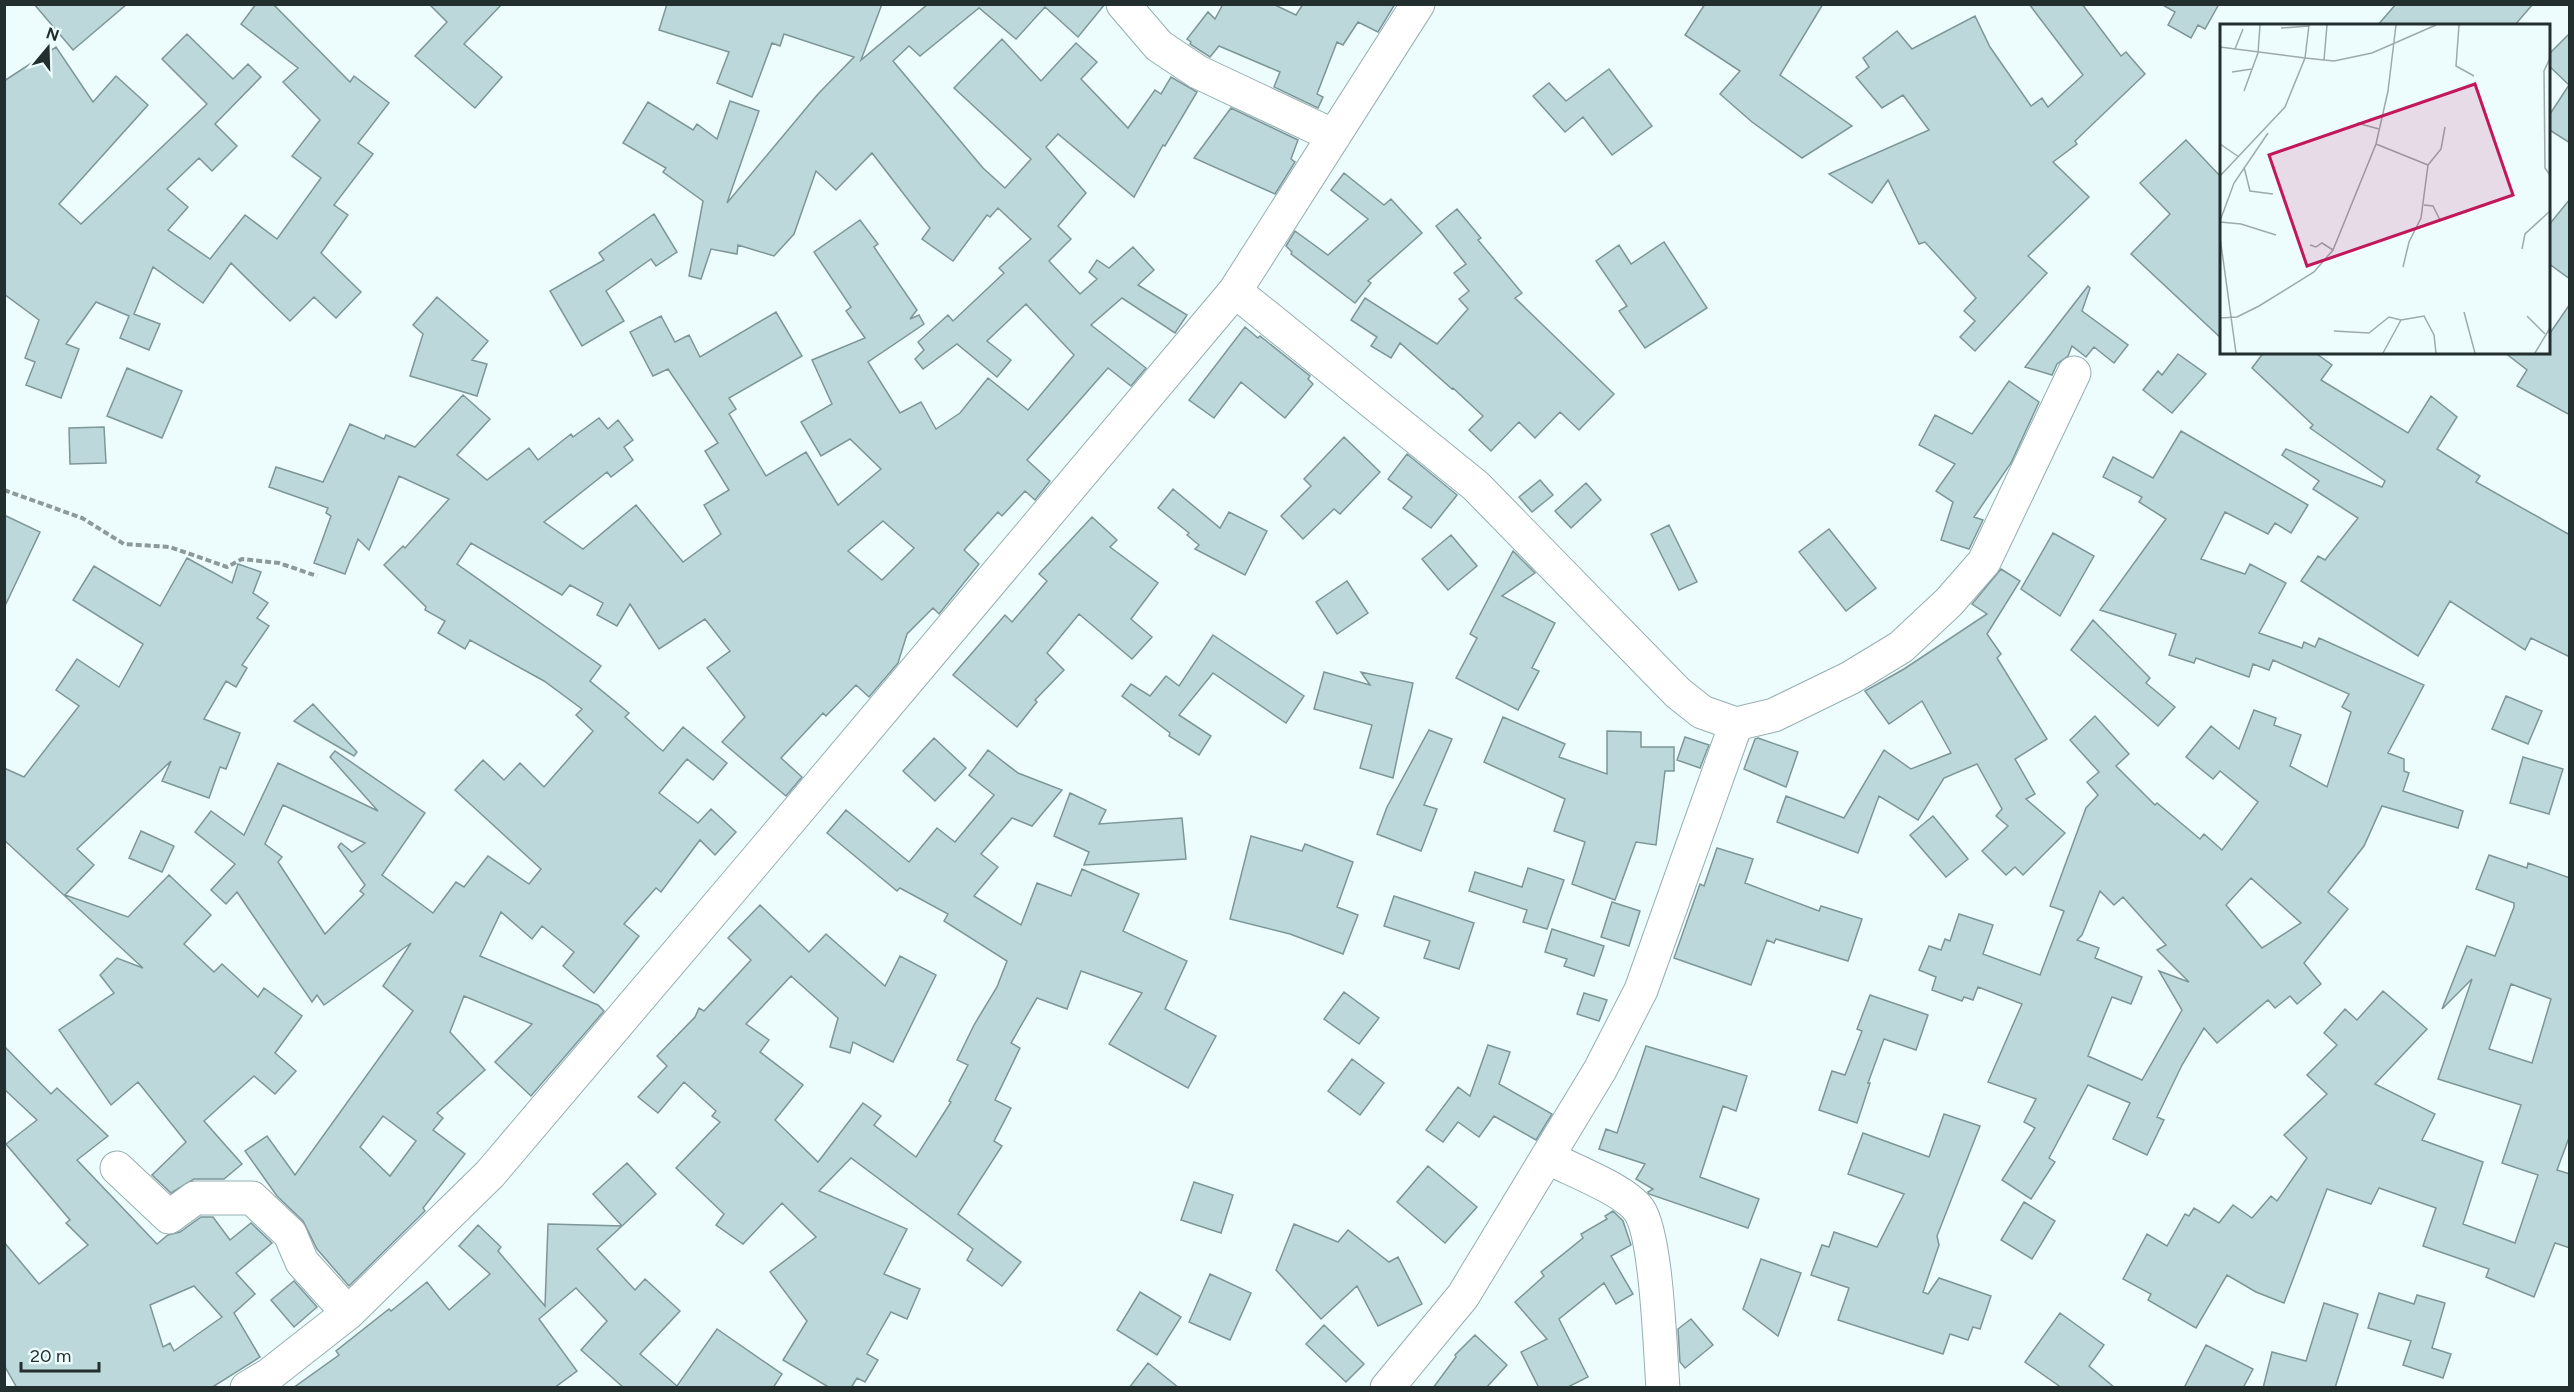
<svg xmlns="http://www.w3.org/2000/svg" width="2574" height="1392" font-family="Figtree,sans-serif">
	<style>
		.building { fill: #bdd8da; stroke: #7d9698; stroke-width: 1.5; fill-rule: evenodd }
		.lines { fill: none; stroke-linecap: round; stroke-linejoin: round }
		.minor-casing { stroke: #96afb2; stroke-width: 35 }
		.path { stroke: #8c9a9a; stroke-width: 4; stroke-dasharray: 6 3; stroke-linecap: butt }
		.minor { stroke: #fff; stroke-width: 33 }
		.inset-road { fill: none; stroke: #9caaab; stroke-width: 1.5 }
		.view { fill: #c2185b; fill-opacity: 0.15; stroke: #c2185b; stroke-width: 3 }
		.inset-edge { fill: none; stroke: #232e2e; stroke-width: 3 }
	</style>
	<rect width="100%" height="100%" fill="#edfdfe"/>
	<!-- building -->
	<path class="building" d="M34,4h93l-54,46z
		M256,4h17l77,78 4,-6 35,27 -31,40 15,11 -39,51 14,10 -27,38 40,39 -25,26 -22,-21 -24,24 -59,-58 -28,40 -50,-36 -19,47 26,10 -11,26 -29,-12 9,-22 -33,-14 -30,42 13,5 -18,49 -35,-13 9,-23 -10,-4 14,-38 -35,-26v-213l52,-34 37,55 23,-26 32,29 -89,99 22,20 126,-120 -45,-45 25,-25 46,45 15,-15 13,13 -46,47 22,22 -25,25 -13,-13 -32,31 21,18 -20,23 42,29 35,-44 32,24 44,-61 -29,-22 28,-36 -37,-38 15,-14 -57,-44z
		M429,4h73l-38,40 38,33 -27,31 -60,-52 32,-34z
		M667,4h215l-21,56 67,-56h177l-27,33 -33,-30 -29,32 -37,-31 -59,48 -11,-10 -16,15 90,107 22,20 26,-29 -77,-71 48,-49 39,42 35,-38 21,19 -16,17 47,49 27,-38 6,4 10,-17 26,15 -32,54 -2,-1 -29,52 -76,-63 -12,13 40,46 -28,33 13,13 -22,22 31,33 17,-15 -8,-7 8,-12 12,8 24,-21 21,23 -16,15 49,30 -12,18 -53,-35 -31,27 55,43 -15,18 -23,-18 -81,92 23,21 -15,19 -10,-9 -23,25 -4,-4 -34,38 15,14 -40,50 -6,-6 -26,26 -9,29 -29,34 -13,-12 -30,31 -3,-3 -42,45 21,19 -16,19 -64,-54 23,-25 -38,-49 23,-17 -25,-32 -46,30 -29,-45 -13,22 -20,-11 6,-12 -33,-18 -8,10 -91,-52 -14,21 144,102 -11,15 39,32 -4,4 33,30 5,4 20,-24 44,36 -14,17 -26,-21 -28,34 39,30 13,-14 25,23 -21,23 -15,-15 -39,52 -5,-4 -32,36 15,12 -45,57 -31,-27 11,-14 -32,-26 -10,13 -31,-27 -21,44 118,49 6,6 -73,85 -36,-34 37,-38 -68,-28 -14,36 35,38 -48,43 6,5 -10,12 32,24 -42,54 2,3 -76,75 -32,-37 -14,-28 -26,-25 -32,-45 22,-15 28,39 118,-164 -30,-25 28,-43 -87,62 -7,-10 -5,7 -75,-110 -11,12 -15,-14 24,-26 -40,-32 16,-21 33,24 34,-72 100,48 -48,-54 5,-6 90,62 -43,62 51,38 23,-31 8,5 24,-31 41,28 12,-15 -86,-79 28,-30 21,20 16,-17 24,24 49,-56 -17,-16 6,-6 -38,-28 -74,-41 -5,9 -27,-16 7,-12 -20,-11 1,-3 -42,-42 19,-19 2,2 44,-49 -50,-23 -30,74 -11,-11 -13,35 -31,-11 17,-47 -5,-3 2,-5 -59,-21 7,-20 47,15 27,-58 34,15 2,-4 29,12 48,-52 27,24 -33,36 30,25 42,-32 9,12 33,-26 2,3 26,-19 9,11 10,-9 15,20 -9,7 9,13 -22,17 -4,-5 -63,50 39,27 53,-44 47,57 38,-28 -17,-29 25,-15 -24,-39 13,-8 -50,-74 -15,7 -23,-44 31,-16 14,26 14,-7 11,22 76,-45 26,44 -73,42 7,11 -7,5 37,62 40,-24 32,53 43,-36 -31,-30 -29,17 -20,-34 31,-18 -20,-44 53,-22 -19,-27 5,-4 -37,-55 46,-32 18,24 -4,3 43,63 -7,9 9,-4 5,9 -56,38 32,51 21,-11 15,27 24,-16 28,-35 40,32 46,-55 -48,-51 -39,37 24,19 -14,17 -40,-33 -34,25 -8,-10 9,-9 -6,-8 30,-27 5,6 51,-48 -5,-5 32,-29 -33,-31 -8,9 -3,-2 -34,46 -31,-22 8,-11 -58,-75 -36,37 -20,-19 -22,63 -20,22 -36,-11 -1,9 -26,-5 -10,30 -12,-3 14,-75 -40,-29 3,-4 -43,-25 25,-41 45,28 4,-6 20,15 13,-38 29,10 -32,92 91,-109 36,-37 -70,-23 -4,12 -8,-3 -20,54 -35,-14 12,-31 -70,-22zM883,521l31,27 -32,32 -34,-29zM283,805l82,38 -13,9 -11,-9 -3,4 27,38 -5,6 4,3 -39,40 -47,-72 4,-5 -17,-13zM383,1116l33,25 -26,35 -30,-29z
		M1223,4h50l23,11 7,-11h92l-17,28 -20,-10 -15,23 -6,-3 -20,52 6,3 -5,11 -44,-21 6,-15 -61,-26 -9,11 -20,-13 1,-2 -4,-3 21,-27 7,7z
		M1705,4h118l-43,71 72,51 -50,32 -50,-36 -32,-28 20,-23 -55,-36z
		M2029,4h53l39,52 5,-4 19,22 -70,67 2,3 -24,18 36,35 -61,59 19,17 -72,78 -15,-14 15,-16 -11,-10 12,-13 -51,-56 -6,2 -31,-64 -16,23 -43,-29 100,-44 -26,-35 -21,13 -26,-31 13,-10 -6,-9 34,-27 15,18 63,-33 15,31 41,59 11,-8 6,9 35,-32z
		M2161,4h58l-14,25 -7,-4 -7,13 -23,-13 7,-13z
		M2396,4h137l-19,22h-137z
		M2570,33v110l-22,-14v-12l21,-32 -21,-20v-10z
		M1609,69l43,57 -40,29 -29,-38 -18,15 -32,-36 16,-13 17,18z
		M1231,108l67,32 -7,19 4,3 -20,32 -81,-36z
		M2186,140l36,38v161l-91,-85 39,-40 -30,-31z
		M1344,173l40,32 7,-6 31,34 -54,48 3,2 -16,20 -64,-49 1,-2 -6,-6 9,-15 33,24 40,-36 -37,-29z
		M2570,199v80l-22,-16v-37z
		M1457,209l24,29 -3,2 44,53 -7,5 99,96 -35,36 -19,-18 -25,26 -16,-16 -28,29 -22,-21 14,-14 -30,-28 -1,1 -52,-46 -9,15 -20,-12 6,-9 -26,-17 14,-22 72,46 31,-35 -9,-10 10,-8 -15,-18 12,-9 -30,-38z
		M654,214l23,38 -21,14 -5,-7 -45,32 18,30 -42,25 -32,-55 54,-31 -5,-7z
		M1664,242l43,66 -62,40 -26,-37 8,-5 -31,-45 23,-16 12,19z
		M2088,286l2,2 -8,23 46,34 -14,18 -20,-16 -8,10 -14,-11 -4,10 -11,8 -5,11 -27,-8z
		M437,297l51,44 -16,19 15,4 -10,32 -67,-20 13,-42 -10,-9z
		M2570,304v111l-53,-29 10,-16 -23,-18h44v-16z
		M1245,327l13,11 2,-2 50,40 -2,3 5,5 -28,34 -44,-36 -27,36 -25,-18z
		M2264,352h50l18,13 -11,15 87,53 23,-37 26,21 -20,32 43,27 -4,6 94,53v122l-39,-19 -6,12 -75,-49 -32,55 -117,-75 17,-25 7,4 33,-42 -45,-29 6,-8 -37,-26 4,-6 96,38 3,-6 -75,-53 3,-3 -61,-57z
		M2178,354l28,20 -34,39 -29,-23 15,-19 4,4z
		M127,368l55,23 -20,47 -55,-22z
		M2009,381l30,21 -28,61 -37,54 9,3 -14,29 -28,-9 12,-38 -17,-11 19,-27 -36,-19 16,-30 37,19z
		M104,427l2,36 -36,1 -1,-36z
		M2181,431l127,74 -17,28 -16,-10 -7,11 -43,-22 -24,47 44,15 5,-10 36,19 -27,50 43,15 2,-6 11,5 4,-9 105,47 -36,68 16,6v12l5,2 -6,18 60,20 -5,17 -76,-22 -18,40 -36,46 20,17 -44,54 17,21 -24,20 -7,-8 -15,12 -7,-8 -51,43 -13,-15 -22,37 -25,52 7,3 -17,35 -34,-16 17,-36 -42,-18 -39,73 6,4 -24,37 -29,-19 33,-52 -11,-6 12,-23 -48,-17 34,-78 -44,-17 -5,13 -9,-3 -2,4 -30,-11 4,-13 -17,-7 10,-24 12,4 4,-11 5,2 9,-27 34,11 -10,29 57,21 24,-64 -14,-5 36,-98 12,-13 -11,-13 12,-10 -29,-32 25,-24 34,38 -13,12 39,39 2,-2 43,36 4,-5 18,16 36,-48 -38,-31 -7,8 -27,-22 25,-31 28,23 15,-39 22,8 -2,7 27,10 -11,31 37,21 24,-75 -9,-5 7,-13 -76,-34 -4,10 -16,-6 -4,13 -53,-19 -2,5 -25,-8 7,-21 -76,-24 66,-91 -27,-17 3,-5 -39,-20 10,-20 40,21zM2251,878l50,45 -39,25 -36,-43zM2100,891l14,14 9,-8 43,48 -9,5 32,32 -30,-11 23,39 -40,70 -54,-24 24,-59 19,7 11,-27 -47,-19 4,-10 -22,-8 5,-5z
		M1344,437l36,35 -40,42 -6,-5 -31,30 -22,-23 30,-30 -7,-7z
		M1407,454l50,41 -26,33 -28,-20 9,-11 -24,-18z
		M1540,480l13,15 -21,17 -13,-15z
		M1586,483l15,17 -30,28 -16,-17z
		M1173,489l47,39 9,-16 38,19 -22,44 -50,-26 4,-4 -12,-10 2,-2 -31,-25z
		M4,515l36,17 -36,76z
		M1092,517l25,23 -7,7 48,36 -27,36 21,18 -20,22 -53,-45 -32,39 17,17 -29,30 2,2 -20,25 -64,-52 52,-60 7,7 35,-41 -8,-7z
		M1669,525l28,57 -18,8 -28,-56z
		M1829,529l47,59 -30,23 -47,-59z
		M2053,533l41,23 -34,60 -39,-27z
		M1451,535l26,31 -29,24 -26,-31z
		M1513,551l22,22 -33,23 53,27 -23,45 7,3 -21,39 -62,-32 21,-40 -7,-4z
		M187,558l45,25 6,-19 23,8 -8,21 15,10 -11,15 12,8 -27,39 5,3 -11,19 -10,-6 -22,38 36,14 -14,36 -6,-2 -11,31 -47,-17 9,-20 -94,88 17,16 -29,30 63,22 41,-42 42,40 -27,29 30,28 8,-8 36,33 6,-9 38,28 -27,37 21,18 -21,23 -21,-18 -50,45 38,43 -18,15h-30l-23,14 -19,-18 34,-33 -48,-60 -27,23 -52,-75 55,-37 -14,-18 17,-17 26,10 -139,-128v-72l20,9 55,-71 -23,-16 21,-31 42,28 24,-43 -70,-44 21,-34 66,40z
		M2001,569l19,12 -33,53 14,20 -4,4 50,81 -32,20 20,35 -9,5 39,34 -42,42 -8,-8 -9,8 -24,-24 26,-25 -12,-10 6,-7 -25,-45 -33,14 -26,42 -39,-24 -21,57 -81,-31 9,-26 58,22 40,-68 27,19 40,-16 -29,-52 -33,23 -24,-33 39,-22 83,-55 -15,-10z
		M1347,581l21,32 -31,21 -21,-32z
		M2093,620l57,58 -4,5 29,24 -17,19 -87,-76z
		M1213,635l91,61 -18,27 -73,-50 -34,42 32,21 -12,19 -30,-19 1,-3 -48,-37 9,-12 19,12 16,-20 13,10z
		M1324,672l46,13 -9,-13 52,11 -20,95 -33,-10 12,-43 -58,-16z
		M2506,696l36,15 -14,33 -36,-15z
		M313,704l44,48 -3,4 -60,-35z
		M1503,717l62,27 -6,13 48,17v-43l34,1v15h33v24h-9l-9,74 -20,-3 -21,58 -43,-16 13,-42 -31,-11 11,-32 -81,-37z
		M1429,730l23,9 -28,66 13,4 -16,42 -44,-17 10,-27z
		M1685,737l24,8 -9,23 -23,-8z
		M934,738l32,30 -31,33 -32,-30z
		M1758,738l40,14 -12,35 -42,-18 11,-30z
		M988,750l30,23 44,17 -30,36 -20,-8 -31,36 17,13 -24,29 47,29 16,-42 34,13 11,-27 57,25 -16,37 64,30 -22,48 51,27 -28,52 -79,-44 33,-51 -61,-22 -14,38 -30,-11 -26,45 9,5 -25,52 16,8 -17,33 8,5 -44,68 63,48 -19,24 -35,-26 6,-11 -122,-91 -32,33 88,38 -23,45 36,15 -13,30 -16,-7 -24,42 11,6 -13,22 -8,-4 -6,10h-21l-47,-28 24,-39 -37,-49 46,-35 -34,-34 -39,41 -27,-19 8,-11 -48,-46 44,-46 -8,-6 4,-5 -32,-29 -26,31 -20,-16 29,-31 -10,-10 38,-39 4,-9 5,3 47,-51 -23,-22 32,-33 49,47 17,-18 59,52 15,-30 36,19 -43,87 -40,-20 -3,11 -20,-6 8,-29 -47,-42 -45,48 23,16 -9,12 43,33 -28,35 43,42 45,-59 18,13 -7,9 42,32 35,-55 -2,-1 19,-36 -11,-5 17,-35 23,-38 10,-26 -63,-40 4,-7 -48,-26 -3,3 -70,-58 19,-23 63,52 28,-34 18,14 39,-47 -25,-20z
		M2523,757l40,12 -14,45 -39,-11z
		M1070,793l36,17 -7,14 83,-6 4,41 -102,6 5,-13 -35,-16z
		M1933,816l35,43 -22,18 -36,-42z
		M141,831l33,15 -12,26 -33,-14z
		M1251,836l51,15 3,-7 48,18 -16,45 21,8 -15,39 -53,-20 -60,-15z
		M1717,848l36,11 -8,24 74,28 2,-5 41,13 -14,42 -72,-22 -2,4 -7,-3 -16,45 -77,-27 26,-74 4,2z
		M2489,855l38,13 1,-5 42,15v257l-13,35 13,4v74l-15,-5 -21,54 -48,-20 3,-8 -66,-23 13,-38 -57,-20 -8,16 -44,-15 -43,114 -28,-11 -29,-17 -31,53 -48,-28 3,-6 -28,-15 24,-45 20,12 18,-32 4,2 5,-8 25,15 14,-18 19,13 19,-22 6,5 30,-43 -23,-23 43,-41 -20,-19 30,-30 -13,-12 21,-24 12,11 26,-29 44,38 -52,55 60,30 -13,26 61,22 -20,62 52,19 23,-68 -36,-12 19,-58 -83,-26 34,-100 -30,30 25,-63 28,10 19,-49v-4l-38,-14zM2511,984l40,15 -19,64 -43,-14z
		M1528,868l36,12 -17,49 -24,-7 4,-12 -58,-19 6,-19 47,15z
		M1394,896l80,27 -15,46 -35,-11 6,-17 -46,-15z
		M1612,902l28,9 -11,35 -28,-9z
		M1552,929l52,17 -10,30 -30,-10 3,-7 -22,-7z
		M1344,992l35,26 -20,26 -35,-25z
		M1584,993l23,7 -8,21 -22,-7z
		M1870,995l58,20 -12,35 -32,-11 -16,44h2l-13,40 -38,-13 13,-39 13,4 17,-44 -5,-2z
		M1488,1045l22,7 -11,32 53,30 -16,26 -42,-24 -15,21 -21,-15 -15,20 -17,-12 32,-43 12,9z
		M4,1046l47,48 6,-6 51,48 -31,24 80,84 11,-9 12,-3 21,-15h12l17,23 21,-17 21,20 -36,30 19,21 -21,19 26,44 -49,31h-194l-13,-23v-123l35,42 49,-39 -22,-22 4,-3 -64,-76 31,-24 -33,-31zM194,1286l28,31 -48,34 -4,-8 -7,4 -13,-42z
		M1646,1046l101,30 -11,35 -13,-5 -23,71 59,22 -11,29 -99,-34 -1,-2 5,-3 -17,-10 9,-15 -46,-15 7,-20 11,4z
		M1352,1059l32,24 -24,32 -32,-24z
		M1944,1114l36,12 -43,110 2,9 -16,47 5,2 11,-16 52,18 -11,33 -7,-2 -5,13 -18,-6 -7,20 -105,-34 11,-32 -38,-13 11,-30 7,2 5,-15 43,15 27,-53 -56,-20 15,-41 66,24z
		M627,1163l29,31 -34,32 -29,-32z
		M1428,1166l49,41 -32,36 -48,-41z
		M1194,1182l39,13 -12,38 -40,-13z
		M2024,1202l31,19 -23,38 -31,-19z
		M1613,1211l10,10 8,24 -20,11 22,38 -17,10 -12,-21 -45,36 29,58 -22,11h-27l-18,-36 26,-13 -32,-37 29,-26 -3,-4 42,-34 -2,-4 26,-15 -2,-3z
		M548,1224l74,2 -25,23 38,41 10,-11 35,32 -40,43 37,32 40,-57 65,45 -9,14h-149l-43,-38 26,-29 -31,-33 -37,31 38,52 -23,17h-261l46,-33 -3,-4 53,-42 2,2 36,-29 22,28 41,-36 -31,-28 19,-21 23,22 -3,4 47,55z
		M1294,1224l44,18 10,-12 41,32 9,-5 24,47 -44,22 -21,-40 -36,33 -45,-49z
		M1761,1259l40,14 -23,63 -35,-27z
		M1210,1274l41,19 -21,47 -41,-18z
		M294,1281l23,26 -23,20 -23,-27z
		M1140,1292l41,25 -24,38 -40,-25z
		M2379,1293l35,11 3,-9 28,8 -13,45 19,6 -8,24 -40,-13 8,-24 -43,-13z
		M2324,1303l34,11 -23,74h-72l9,-36 34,9z
		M2060,1313l44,32 -15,21 26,22h-53l-37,-26z
		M1691,1319l22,26 -28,23 -5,-6 -2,-33z
		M1324,1325l40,39 -18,18 -40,-38z
		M1475,1335l32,30 -21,23h-53l23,-31 -1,-2z
		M2206,1345l47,24 -10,19h-59z
		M1148,1363l31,25h-50z"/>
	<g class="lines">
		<defs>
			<path id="minor" d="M1123,4l36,42 39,26 136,64
				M1235,291l241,195 202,207 24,19 34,12 38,-9 76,-37 51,-31 48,-45 35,-40 90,-189
				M1547,1157c24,13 77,32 92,53 18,26 21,141 24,178
				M117,1168l52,49 26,-19h57l38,36 12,28 46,51
				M247,1388l22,-13 79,-62 142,-139 268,-316 477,-567 183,-287
				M1387,1388l76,-92 137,-226 41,-80 95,-266"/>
		</defs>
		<!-- minor casing -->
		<use href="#minor" class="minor-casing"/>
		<!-- path -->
		<path class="path" d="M4,490l78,28 42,26 46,3 57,20 15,-8 37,4 38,13"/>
		<!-- minor -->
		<use href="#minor" class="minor"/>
	</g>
	<!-- overview -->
	<g transform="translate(2220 24)">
		<rect width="330" height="330" fill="#edfdfe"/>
		<path class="inset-road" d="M239,1l-3,41 18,10M61,4l28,-2M0,23l85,11M15,25l8,-20M85,34l29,3 38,-8 64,-28M330,34l-6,13 1,97 5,7M104,36l3,-35M12,48l20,-3M24,67l14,-38 2,-28M137,99l22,6M0,120l19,13M156,120l52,21 13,-16 4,-22M24,143l6,24 23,3M0,152l65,-69 20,-49 4,-33M204,181l9,1 7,14M0,197l14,-38 34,-50M0,198l21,2 35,11M0,213l16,116M90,221l6,2 6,-4 11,7M302,225l3,-15 25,-23M183,243l6,-25 12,-24 7,-53M244,288l11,41M307,292l18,18M0,294l17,-1 22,-11 55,-34 19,-22 43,-106 12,-53 8,-66M114,307l35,2 20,-16 12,3 23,-4 10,19 2,18M163,329l18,-33M315,329l15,-25"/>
		<path class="view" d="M255,60l38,111 -206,71 -38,-111z"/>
		<rect width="330" height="330" class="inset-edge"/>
	</g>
	<!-- border -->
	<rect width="2574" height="1392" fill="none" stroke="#232e2e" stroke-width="12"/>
	<!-- north arrow -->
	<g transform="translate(48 48) rotate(19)" stroke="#edfdfe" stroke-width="4.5" paint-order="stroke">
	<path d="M0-4.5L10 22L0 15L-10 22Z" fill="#232e2e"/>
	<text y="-9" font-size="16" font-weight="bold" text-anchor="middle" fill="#232e2e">N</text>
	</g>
	<!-- scale -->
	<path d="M21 1362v9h78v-9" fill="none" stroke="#232e2e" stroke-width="3"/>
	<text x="30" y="1362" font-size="18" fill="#232e2e" stroke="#edfdfe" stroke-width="4.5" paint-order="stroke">20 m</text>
</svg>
